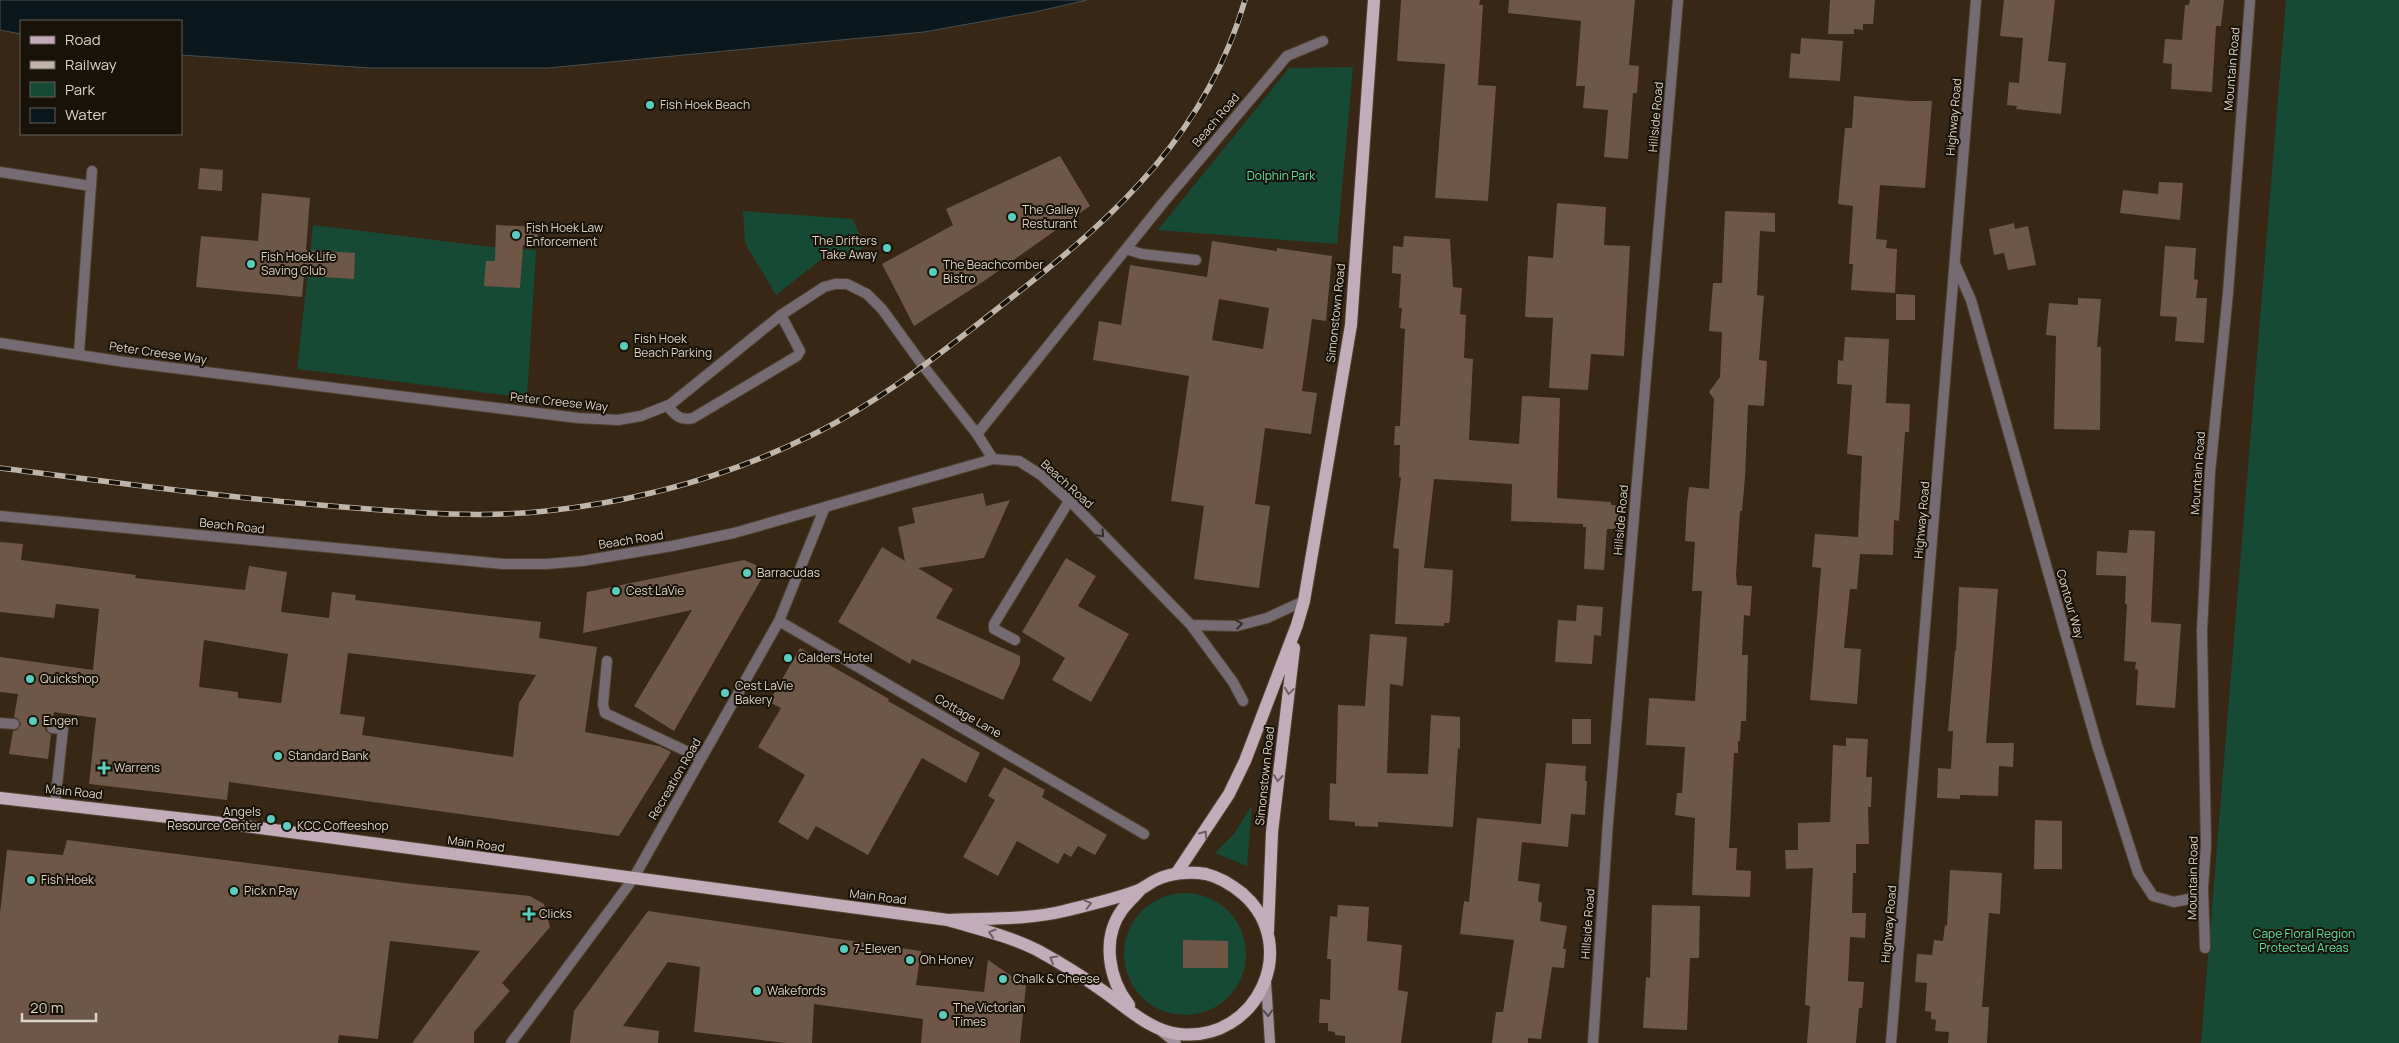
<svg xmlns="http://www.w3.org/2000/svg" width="2399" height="1043" font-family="Manrope,sans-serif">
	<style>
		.green { fill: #174a35 }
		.water { fill: #0a171d; stroke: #494f50 }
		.building { fill: #6f5748; fill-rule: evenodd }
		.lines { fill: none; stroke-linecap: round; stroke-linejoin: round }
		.service-casing { stroke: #514230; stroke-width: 12 }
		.minor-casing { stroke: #514230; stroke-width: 12 }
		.secondary-casing { stroke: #514230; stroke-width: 12 }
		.primary-casing { stroke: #514230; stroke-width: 14 }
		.service { stroke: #766b72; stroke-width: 10 }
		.minor { stroke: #766b72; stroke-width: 10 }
		.secondary { stroke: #a18f9a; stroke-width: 10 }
		.primary { stroke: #c3abba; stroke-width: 12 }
		.rail-casing { stroke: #c0b5a8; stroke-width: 5.5 }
		.rail { stroke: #191209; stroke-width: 4; stroke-dasharray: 11; stroke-linecap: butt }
		.oneway { stroke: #352d28 }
		.oneway2 { stroke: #6e5e62 }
		.oneway3 { stroke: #564a4a }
		.poi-dot { fill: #59cebe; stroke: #191209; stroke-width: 2 }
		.labels { text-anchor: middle; stroke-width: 4; stroke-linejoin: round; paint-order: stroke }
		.street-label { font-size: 12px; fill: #dcd2c6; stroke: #191209 }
		.poi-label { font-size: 12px; fill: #dcd2c6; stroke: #191209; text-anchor: start }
		.park-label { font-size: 12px; fill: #61e0a8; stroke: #191209 }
	</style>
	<rect width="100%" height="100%" fill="#372714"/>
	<!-- green -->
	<path class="green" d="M2286,0h113v1043h-198z
		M1353,67l-16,177 -179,-14 131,-162z
		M743,211l110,8 11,27 -7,7 -34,5 -47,37 -31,-52z
		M313,225l170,21 53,4 -9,148 -230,-29z
		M1252,805l-5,61 -32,-13 19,-19z
		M1124 954a61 61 0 1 1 122 0a61 61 0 1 1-122 0Z"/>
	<!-- water -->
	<path class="water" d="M0,0h1087l-52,12 -111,20 -376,36h-178l-189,-13v-34h-160v13l-21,-4z"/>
	<!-- building -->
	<path class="building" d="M1401,0h79l-1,5h4l-5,80 18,1 -8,115 -53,-3 10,-134 -48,-3z
		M1509,0h126l-6,65 10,1 -2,27h-4l-5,66 -24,-2 4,-47 -25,-2 2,-22h-9l5,-65 -73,-8z
		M1830,0h45l-2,24h-10v6l-9,-1v5h-26z
		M2004,0h51l-7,61 18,2 -5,51 -45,-5 1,-3 -10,-1 2,-23 10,1 4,-45 -23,-2z
		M2190,0h34l-3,26h-5l-4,66 -41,-3 1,-25 -9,-1 2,-24 17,1 3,-35h4z
		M1801,38l42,3 -3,40 -51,-3 2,-25 9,1z
		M1854,96l56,5h22l-7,87 -45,-3 -4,54 11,1 -1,8 11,1 -2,44 -44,-3 2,-26h-4l4,-58 -15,-2 7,-76h7z
		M1060,156l30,50 -106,75 -70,45 -32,-62 71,-39 -7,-16z
		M200,168l23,2 -1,21 -24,-2z
		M2159,182l24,1 -3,37 -60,-7 3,-23 35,4z
		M262,193l48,5 -4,52 49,3 -1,26 -50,-3 -2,21 -106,-10 5,-51 57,5z
		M1557,203l49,4 -2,38 26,1 -6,110 -33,-2 -3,36 -39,-2 4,-70 -28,-1 3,-61 25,2z
		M1725,211l50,2v19l-15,-1 -3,64 7,1 -5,64 8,1 -3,45 -16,-1 -3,72 -3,34h-2l-4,64 1,10 15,1 -2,30 -6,-1 -2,40h6l-2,66h-5l-1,20h-2v12h-4l-5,95h8l-1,22 15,1 -1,26 -58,-2 3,-77 -20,-3 2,-22h5l3,-46 -39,-2 3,-47 46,3 7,-110h-10l3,-49 -10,-1 2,-37 2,-17 20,2 5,-90 -5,-7 11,-15 2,-45 -13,-1 4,-48h9z
		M2014,223l1,6 13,-3 8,39 -28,5 -4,-17 -10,2 -5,-26z
		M496,225l42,2 -1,19 -14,-1 -3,43 -36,-2 2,-25h9z
		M1404,236l46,3 3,48 9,1 -2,26 6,1 -2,43 9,1 -4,81 50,4 3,-48 38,2 -3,100 54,4v3l14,1 -2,23h-16l-3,41 -20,-1 2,-42h-3v-3l-72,-3 1,-37 -78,-5 -10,89 29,2 -3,49 -1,4h-5v3l-49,-2 4,-75 -6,-1 8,-71h-2l1,-32h-6l1,-19h5l5,-97 -5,-1 2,-20h-3l2,-34 -9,-1 1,-27 10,1z
		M1212,241l65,10v-3l55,8 -6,65 -14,-2 -10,72 15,2 -6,41 -46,-6 -10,76 15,2 -11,82 -65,-9 10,-73 -33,-5 18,-125 -96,-16 6,-39 22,4 9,-60 77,12zM1219,299l50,9 -6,41 -51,-9z
		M2165,246l31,2 -2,31 4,1 -2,18h11l-3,45 -29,-2 2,-24 -17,-1z
		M1896,294l19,1v25h-19z
		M2078,298l23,1 -4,48h4l-1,83 -46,-1 2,-93 -10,-1 3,-32 29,2z
		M1845,337l44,2 -3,64 24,1 -1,28h-4l-6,89 -5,-1 -1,35 -33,-1 -3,35h-7l-6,59 17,1 -4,55 -47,-4 11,-132 -9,-1 3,-33 43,3 4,-81 -15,-2 5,-69 -15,-1 1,-24 5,1z
		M983,493l3,13 24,-6 -26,58 -66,10 35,21 -17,29 84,38v8l-17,36 -91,-41 -2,5 -72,-42 44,-75 23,14 -7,-34 17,-4 -3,-15z
		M2129,530l26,1 -4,91 30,2 -6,84 -39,-3 2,-35 -3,-1 1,-7 -12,-1 3,-57h-2l1,-28 -30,-1 1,-24 30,2z
		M0,542l23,2 -2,16 115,15 -1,3 110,12 4,-24 38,6 -6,40 48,6 3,-26 24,3 -1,5 186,22 -2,16 58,9 -12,85 74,14 12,6 -52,84 -390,-54 -2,18 -138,-16 7,-66 -42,-6 -1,9 -4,1 -4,5 1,4 5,4 -3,24 -39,-5 4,-23 4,-1 4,-6 -3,-5 -4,-2 4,-23 -18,-2v-35l93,13 6,-61 -43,-5 -2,14 -54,-6zM204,640l84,14 -7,49 -43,-5v-6l-39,-5zM348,653l188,22 -17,28 -6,54 -151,-22 3,-18 -25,-3z
		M1066,558l30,18 -18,30 51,28 -38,68 -39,-22 13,-22 -43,-26z
		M744,560l12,5 6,13 -88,153 -40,-25 58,-96 -109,23 4,-41z
		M1959,587l39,2 -12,154h28l-1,24 -14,-1 -1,30 -38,-1v4l-23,-1 1,-30 13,1 2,-38h-5l7,-81 1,1z
		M1577,605l26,2 -2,29 -7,-1 -2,29 -37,-2 3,-42 18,1z
		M1370,634l37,3 -4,49 -13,-2 -3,89 41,1 3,-59 29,2v32l-2,-1 -5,79 -75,-5v5l-23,-1v-4l-26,-2 1,-37 6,1 2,-79 27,1z
		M800,648l89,51 -1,2 92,52 -14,30 -44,-25 -54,97 -52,-29 -8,14 -30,-18 27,-47 -47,-28 23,-39 -12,-6z
		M1572,719h19v25h-19z
		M1846,738l22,1 -2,38h6l-1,30h-3l1,37h-13v29h-3l-1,40h14l-1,25 -15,-1 -2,44 16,1 -2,26h-3l-3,35h-49l3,-37 -5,-1 8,-137 -27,1 -1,-19h13v-27l32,-1 3,-77 13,1z
		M1546,763l40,3 -1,15h2l-2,34 -14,-1 -3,33 -46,-5 -4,39 22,3 -2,17 4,2 -2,18 27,5 -4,23h3l-2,19 -12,-1 -11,72 -13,-1v5h-36l4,-31h7l11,-72 -54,-6 4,-33 5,1 8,-84 64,6z
		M1004,767l41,23 -3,7 65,38 -12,20 -17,-9 -7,11 -7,-4 -6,11 -41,-23 -19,35 -35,-19 32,-57 -7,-4z
		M2035,820l27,1v48h-28z
		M67,840l345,44 118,12 14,8 6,23 -48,56 8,8 -36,41v11h-62l68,-92 -90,-10 -12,98 -39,-4 -1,8h-338v-130l7,-63 56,5z
		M1950,870l52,3 -2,41 -11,-1 -7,94h7l-2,36h-39l1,-11 -14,-1 1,-11 -5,-1v-7l-6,-1 2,-28 -12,-1 2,-28 15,1 2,-15 9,1 2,-16 2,1z
		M1338,905l31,2 -2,34 35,4 -4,45 10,2 -7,51h-56v-7l-10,-1v-3l-7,-1v-8h-9l1,-24 10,1 1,-41h-4l3,-43 7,1z
		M1652,905l48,1 -1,52h-9l-3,72 -44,-2 3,-51 4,1z
		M648,911l273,40 -5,34 68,7 4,-32 38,26 -6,57h-99l2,-24 -109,-15 -2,39h-26l-92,-11 6,-65 -32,-5 -45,64 36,5 -1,12h-88l4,-32z
		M1183,940l45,1v27h-45z"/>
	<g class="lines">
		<defs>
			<path id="service" d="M0,172l91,14
				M1126,249l16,5 54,6
				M79,353l13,-182
				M667,406c9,9 12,15 26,12l104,-62 3,-5 -19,-36
				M977,434l186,-231 124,-147 36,-15
				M1015,640l-21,-11v-5l75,-123
				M607,661l-4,43 2,9 96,45
				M0,723l14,1
				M52,728l11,1 -8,75"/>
			<path id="minor" d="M1955,264l16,36 126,445 41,128 15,23 21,6 15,-3 14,-11
				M0,343l125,19 290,36 163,20 40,2 23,-4 30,-12 110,-89 43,-28 11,-3h12l20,10 15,15 42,58 53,67 16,25
				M0,516l503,48h44l35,-3 90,-15 62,-13 259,-74 26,2 22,14 32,29 118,121 42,57 10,19
				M779,621l365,213
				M1191,625l46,1 30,-8 37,-17
				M2205,948l-2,-60 3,-43 -4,-214 8,-159 18,-179 22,-293
				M511,1043l122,-164 146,-258 46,-114
				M1593,1043l15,-221 70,-822
				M1891,1043l85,-1043"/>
			<path id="secondary" d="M1266,982l4,61
				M1161,1031l15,12"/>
			<path id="primary" d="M0,798l230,26 718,96c30,9 61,16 89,30 22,12 45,26 66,41 23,16 47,40 76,43 78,9 123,-88 64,-140 -11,-9 -24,-17 -37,-20 -16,-3 -36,-1 -50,6 -6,3 -11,7 -17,10 -23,9 -51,15 -75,21 -37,9 -78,7 -116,9
				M1176,874l53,-80 16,-33 52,-136 7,-24 47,-276 23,-325
				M1268,931l4,-99 22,-184
				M1129,1005c-20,-25 -28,-66 -7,-95 5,-7 12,-13 18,-20"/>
		</defs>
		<!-- service casing -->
		<use href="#service" class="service-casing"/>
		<!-- minor casing -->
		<use href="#minor" class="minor-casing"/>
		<!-- secondary casing -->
		<use href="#secondary" class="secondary-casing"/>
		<!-- primary casing -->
		<use href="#primary" class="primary-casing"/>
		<!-- service -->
		<use href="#service" class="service"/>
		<!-- minor -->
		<use href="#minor" class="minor"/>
		<!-- secondary -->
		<use href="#secondary" class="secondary"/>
		<!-- primary -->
		<use href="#primary" class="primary"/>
		<defs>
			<path id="rail" d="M0,468c118,15 237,31 356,40 63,5 127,10 190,3 93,-10 181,-34 266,-76 75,-37 138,-89 204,-141 104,-81 191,-163 229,-294"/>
		</defs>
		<!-- rail casing -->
		<use href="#rail" class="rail-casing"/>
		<!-- rail -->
		<use href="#rail" class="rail"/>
	</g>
	<!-- one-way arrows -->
	<defs><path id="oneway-chevron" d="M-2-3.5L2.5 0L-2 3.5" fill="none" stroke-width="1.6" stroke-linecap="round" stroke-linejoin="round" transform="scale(1.25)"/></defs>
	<g class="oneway">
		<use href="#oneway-chevron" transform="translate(1101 534) rotate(47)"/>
		<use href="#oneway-chevron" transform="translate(1239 624) rotate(-9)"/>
	</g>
	<g class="oneway2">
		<use href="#oneway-chevron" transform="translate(1289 691) rotate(98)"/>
		<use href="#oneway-chevron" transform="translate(1278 778) rotate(96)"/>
		<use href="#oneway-chevron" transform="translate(1204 834) rotate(-55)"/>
		<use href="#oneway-chevron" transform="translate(1088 904) rotate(-15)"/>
		<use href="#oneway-chevron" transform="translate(992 933) rotate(-163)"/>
		<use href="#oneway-chevron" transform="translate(1053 959) rotate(-150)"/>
	</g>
	<use class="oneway3" href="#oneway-chevron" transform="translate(1268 1013) rotate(87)"/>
	<!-- markers -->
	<g class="poi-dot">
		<circle cx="650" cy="105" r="5"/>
		<circle cx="1012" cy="217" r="5"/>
		<circle cx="516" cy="235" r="5"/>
		<circle cx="887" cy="248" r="5"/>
		<circle cx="251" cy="264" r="5"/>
		<circle cx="933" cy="272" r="5"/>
		<circle cx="624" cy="346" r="5"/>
		<circle cx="747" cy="573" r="5"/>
		<circle cx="616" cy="591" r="5"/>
		<circle cx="788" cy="658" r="5"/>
		<circle cx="30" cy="679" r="5"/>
		<circle cx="725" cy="693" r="5"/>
		<circle cx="33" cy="721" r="5"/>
		<circle cx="278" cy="756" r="5"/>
		<path d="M101.5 760.5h5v5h5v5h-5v5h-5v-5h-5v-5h5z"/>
		<circle cx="271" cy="819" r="5"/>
		<circle cx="287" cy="826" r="5"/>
		<circle cx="31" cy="880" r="5"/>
		<circle cx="234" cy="891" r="5"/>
		<path d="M526.5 906.5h5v5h5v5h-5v5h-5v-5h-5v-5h5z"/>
		<circle cx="844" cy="949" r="5"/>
		<circle cx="910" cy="960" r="5"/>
		<circle cx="1003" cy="979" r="5"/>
		<circle cx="757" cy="991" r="5"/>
		<circle cx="943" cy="1015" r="5"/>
	</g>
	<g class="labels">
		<!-- street labels -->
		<g class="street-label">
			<text transform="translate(2232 69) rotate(-85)" y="4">Mountain Road</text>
			<text transform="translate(1656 117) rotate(-85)" y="4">Hillside Road</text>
			<text transform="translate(1954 117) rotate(-85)" y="4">Highway Road</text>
			<text transform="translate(1216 120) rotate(-50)" y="4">Beach Road</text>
			<text transform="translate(1336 313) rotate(-84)" y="4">Simonstown Road</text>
			<text transform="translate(158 353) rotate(8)" y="4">Peter Creese Way</text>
			<text transform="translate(559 402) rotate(6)" y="4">Peter Creese Way</text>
			<text transform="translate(2198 473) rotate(-86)" y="4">Mountain Road</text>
			<text transform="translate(1067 484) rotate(42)" y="4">Beach Road</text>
			<text transform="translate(1621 520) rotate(-85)" y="4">Hillside Road</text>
			<text transform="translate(1922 520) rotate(-85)" y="4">Highway Road</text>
			<text transform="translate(232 526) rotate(6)" y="4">Beach Road</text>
			<text transform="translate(631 540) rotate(-9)" y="4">Beach Road</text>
			<text transform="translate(2070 604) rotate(74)" y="4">Contour Way</text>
			<text transform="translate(968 716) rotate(30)" y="4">Cottage Lane</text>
			<text transform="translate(1265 776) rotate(-84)" y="4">Simonstown Road</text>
			<text transform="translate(675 779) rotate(-60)" y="4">Recreation Road</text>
			<text transform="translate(74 792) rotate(6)" y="4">Main Road</text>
			<text transform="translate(476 844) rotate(8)" y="4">Main Road</text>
			<text transform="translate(2193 878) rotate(-89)" y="4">Mountain Road</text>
			<text transform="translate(878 897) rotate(7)" y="4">Main Road</text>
			<text transform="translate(1588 924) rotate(-86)" y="4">Hillside Road</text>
			<text transform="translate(1889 924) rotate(-85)" y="4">Highway Road</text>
		</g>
		<!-- poi labels -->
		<g class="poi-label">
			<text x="660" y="109">Fish Hoek Beach</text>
			<text x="1022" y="214">The Galley<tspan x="1022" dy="14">Resturant</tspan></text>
			<text x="526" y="232">Fish Hoek Law<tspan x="526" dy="14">Enforcement</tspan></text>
			<text x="877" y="245" text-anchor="end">The Drifters<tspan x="877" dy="14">Take Away</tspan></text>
			<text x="261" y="261">Fish Hoek Life<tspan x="261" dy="14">Saving Club</tspan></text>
			<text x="943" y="269">The Beachcomber<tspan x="943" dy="14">Bistro</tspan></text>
			<text x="634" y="343">Fish Hoek<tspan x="634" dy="14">Beach Parking</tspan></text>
			<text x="757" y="577">Barracudas</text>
			<text x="626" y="595">Cest LaVie</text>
			<text x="798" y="662">Calders Hotel</text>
			<text x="40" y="683">Quickshop</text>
			<text x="735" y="690">Cest LaVie<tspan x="735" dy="14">Bakery</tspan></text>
			<text x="43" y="725">Engen</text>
			<text x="288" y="760">Standard Bank</text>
			<text x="114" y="772">Warrens</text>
			<text x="261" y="816" text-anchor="end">Angels<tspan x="261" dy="14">Resource Center</tspan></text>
			<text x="297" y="830">KCC Coffeeshop</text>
			<text x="41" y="884">Fish Hoek</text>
			<text x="244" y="895">Pick n Pay</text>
			<text x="539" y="918">Clicks</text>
			<text x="854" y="953">7-Eleven</text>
			<text x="920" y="964">Oh Honey</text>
			<text x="1013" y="983">Chalk &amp; Cheese</text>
			<text x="767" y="995">Wakefords</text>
			<text x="953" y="1012">The Victorian<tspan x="953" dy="14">Times</tspan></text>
		</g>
		<!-- park labels -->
		<g class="park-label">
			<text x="1281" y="180">Dolphin Park</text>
			<text x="2304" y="938">Cape Floral Region<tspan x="2304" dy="14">Protected Areas</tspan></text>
		</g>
	</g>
	<!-- legend -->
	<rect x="20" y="20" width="162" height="115" fill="#191209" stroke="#675f55"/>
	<rect x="30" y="36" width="25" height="8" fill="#c3abba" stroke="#675f55"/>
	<text x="65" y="45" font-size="15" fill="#dcd2c6">Road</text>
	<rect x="30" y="61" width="25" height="8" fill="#c0b5a8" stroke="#675f55"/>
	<text x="65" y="70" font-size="15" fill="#dcd2c6">Railway</text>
	<rect x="30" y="82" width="25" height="15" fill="#174a35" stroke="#675f55"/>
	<text x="65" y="95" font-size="15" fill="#dcd2c6">Park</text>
	<rect x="30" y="108" width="25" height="15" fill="#0a171d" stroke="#675f55"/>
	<text x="65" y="120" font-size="15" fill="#dcd2c6">Water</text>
	<!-- scale -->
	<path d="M22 1013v8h74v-8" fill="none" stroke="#dcd2c6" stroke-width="2.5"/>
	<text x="30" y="1013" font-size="15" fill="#dcd2c6" stroke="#191209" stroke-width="4" paint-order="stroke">20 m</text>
</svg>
